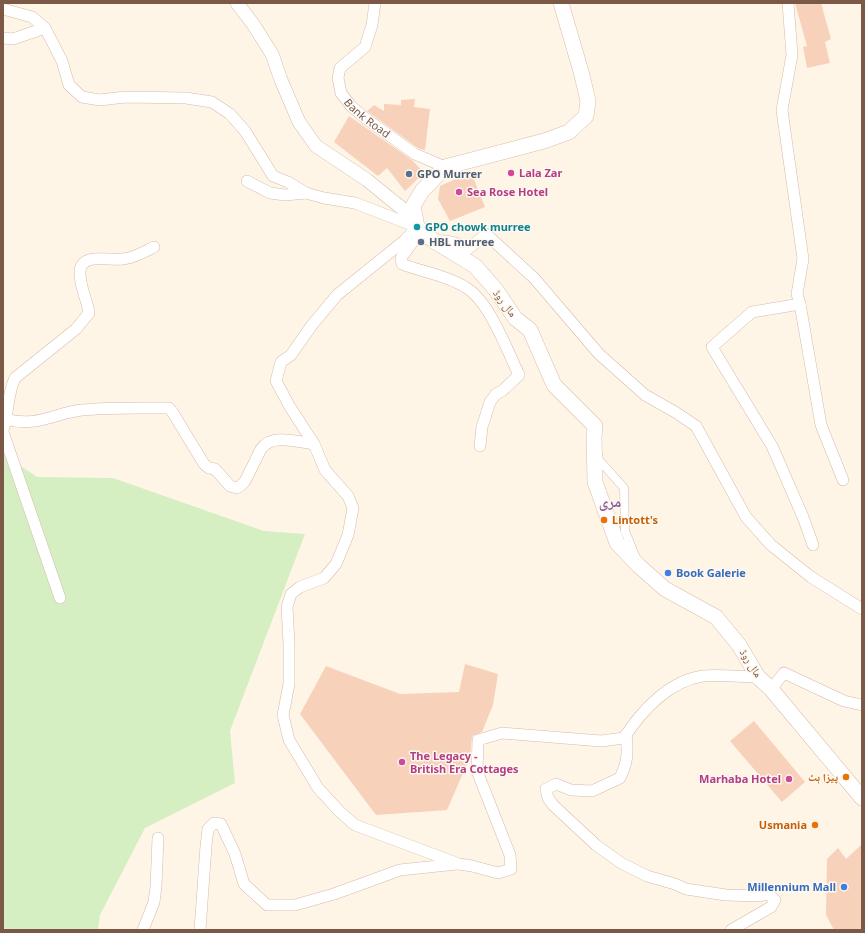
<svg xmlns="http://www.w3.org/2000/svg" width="865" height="933" font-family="'Noto Sans','Noto Naskh Arabic',sans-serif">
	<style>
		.green { fill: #d5efc2 }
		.building { fill: #f7d1ba }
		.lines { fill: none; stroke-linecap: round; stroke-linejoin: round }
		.pedestrian-casing { stroke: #d3bbaa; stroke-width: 9 }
		.minor-casing { stroke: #d3bbaa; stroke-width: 12 }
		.tertiary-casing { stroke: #d3bbaa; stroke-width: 14 }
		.secondary-casing { stroke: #d9bda9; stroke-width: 16 }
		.pedestrian { stroke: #fff; stroke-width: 8 }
		.minor { stroke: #fff; stroke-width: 11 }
		.tertiary { stroke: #fff; stroke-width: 13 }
		.secondary { stroke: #fff; stroke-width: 15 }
		.hotel-dot { fill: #d1479c; stroke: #fff8ef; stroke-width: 1.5 }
		.service-dot { fill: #5c6f8a; stroke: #fff8ef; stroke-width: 1.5 }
		.culture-dot { fill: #0f9aa8; stroke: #fff8ef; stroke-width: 1.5 }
		.food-dot { fill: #e8710a; stroke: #fff8ef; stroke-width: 1.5 }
		.shop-dot { fill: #3f7fe0; stroke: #fff8ef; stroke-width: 1.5 }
		.labels { text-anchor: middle; stroke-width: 3; stroke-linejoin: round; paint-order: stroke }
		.street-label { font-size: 11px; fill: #7c5947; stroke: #fff8ef }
		.hotel-label { font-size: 11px; font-weight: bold; fill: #b23c85; stroke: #fff8ef; text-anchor: start }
		.service-label { font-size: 11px; font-weight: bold; fill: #4e5e75; stroke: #fff8ef; text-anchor: start }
		.culture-label { font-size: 11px; font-weight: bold; fill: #0d838f; stroke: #fff8ef; text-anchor: start }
		.food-label { font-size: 11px; font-weight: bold; fill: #c56008; stroke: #fff8ef; text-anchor: end }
		.shop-label { font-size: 11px; font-weight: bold; fill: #366cbe; stroke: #fff8ef; text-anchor: start }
		.district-label { font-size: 15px; font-weight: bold; fill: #8a629f; stroke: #fff8ef }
	</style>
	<rect width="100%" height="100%" fill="#fff5e6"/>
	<!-- green -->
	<path class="green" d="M3,454l34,23 76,1 151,53 41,3 -75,197 5,52 -90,45 -45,87 -2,15h-95z"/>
	<!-- building -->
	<path class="building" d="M795,3h26l10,36 -6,3 5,21 -23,5 -4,-21 4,-1z
		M415,99l-1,8 16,2 -5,41 -7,-2 -51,-37 7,-6 10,6v-7l17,1v-5z
		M349,116l63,44 12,13 -19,18 -18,-23 -9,8 -44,-34z
		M471,172l14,35 -35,14 -12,-22 2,-13z
		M465,664l33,10 -5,31 -11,27 -10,4 -2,21 -23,53 -71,5 -76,-101 26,-48 74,28 59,-2z
		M754,721l51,61 -23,20 -52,-61z
		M862,844v86h-28l-8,-15 1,-56 11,-11 8,11z"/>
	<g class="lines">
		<defs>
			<path id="pedestrian" d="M598,455l1,5 25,28 1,43 11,27"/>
			<g id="minor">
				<path id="s1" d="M375,3l-3,22 -7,22 -25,21 -2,10 3,15 10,13 14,12 50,36 30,13"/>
				<path d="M788,3l4,52 -10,55 21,149 -6,35 3,10 -48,8 -40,35 60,99 31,71 10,28"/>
				<path d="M3,9l29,8 13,11 17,33 7,24 13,12 18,3 25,-3 61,1 26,4 18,12 15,17 28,45 15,6 18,11 18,5 31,5 62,24"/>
				<path d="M3,38l10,1 32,-11"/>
				<path d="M247,181l23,12 15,2 21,-2"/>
				<path d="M417,227l-13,14 -67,54 -25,30 -21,30 -10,7 -5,19 14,26 24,37 11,26 23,26 5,12 -5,27 -12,29 -12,14 -24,9 -9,7 -4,13 2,37v40l-6,31 6,25 29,48 21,23 16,14 104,39 13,2 26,7 13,-4 -1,-14 -33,-84 1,-31 24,-7 99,8 23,-3c18,-28 45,-57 79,-62 15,-2 39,1 55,1"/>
				<path d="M416,234l-4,9 -11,15 1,6c20,8 44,11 63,23 24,13 42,63 54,88l-17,16 -6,3 -6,8 -8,25 -2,19"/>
				<path d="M434,241c15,-1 21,1 34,8l18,-15 48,44 65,76 46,41 30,17 21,14 50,91 25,28 40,32 51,32"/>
				<path d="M800,304l21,121 22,55"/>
				<path d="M6,419c29,9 49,-6 76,-9 29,-3 58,-2 87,-2l4,5 31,51 5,4 6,1 15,17 7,2c8,-4 9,-9 13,-17 4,-7 7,-15 11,-22 11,-16 37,-7 53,-5"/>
				<path d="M3,430c6,-17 4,-36 12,-52l61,-49 13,-16c-2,-14 -10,-28 -9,-42 2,-19 30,-10 43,-12 11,-1 21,-7 31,-12"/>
				<path d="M3,432l57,166"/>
				<path d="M771,689l13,-16 60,28 18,4"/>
				<path d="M626,734c2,19 2,27 -6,44l-28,13 -21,-1 -15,-6 -10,5 2,9 5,7 43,40 25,18 26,13 28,8 11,5 40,6 33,1 9,-2 7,6 -4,7 -40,23"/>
				<path d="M143,930l11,-28 2,-15 2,-49"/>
				<path d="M200,930l6,-84 2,-17 6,-6 7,1 14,30 9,30 23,21h28l39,-11 66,-24 57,-6"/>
			</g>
			<path id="tertiary" d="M237,3l16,21 19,30 9,26 18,42 17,24 51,34 37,30 13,17"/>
			<path id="secondary" d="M561,3l21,72 6,26 -2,15 -17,16 -25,9 -99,26 -23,24 -9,15 4,21 17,14 41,25 21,24 19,28 15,12 24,55 41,41 -1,11 1,45 22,61 22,23 26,23 51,28 23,28 19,32 13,12 91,109"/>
		</defs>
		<!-- pedestrian casing -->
		<use href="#pedestrian" class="pedestrian-casing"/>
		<!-- minor casing -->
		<use href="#minor" class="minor-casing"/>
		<!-- tertiary casing -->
		<use href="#tertiary" class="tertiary-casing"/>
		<!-- secondary casing -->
		<use href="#secondary" class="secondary-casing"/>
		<!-- pedestrian -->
		<use href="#pedestrian" class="pedestrian"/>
		<!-- minor -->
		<use href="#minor" class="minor"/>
		<!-- tertiary -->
		<use href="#tertiary" class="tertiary"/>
		<!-- secondary -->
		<use href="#secondary" class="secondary"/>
	</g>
	<!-- markers -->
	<g class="hotel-dot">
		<circle cx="511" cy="173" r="4"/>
		<circle cx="459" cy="192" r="4"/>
		<circle cx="402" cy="762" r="4"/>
		<circle cx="789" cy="779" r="4"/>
	</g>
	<g class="service-dot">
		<circle cx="409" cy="174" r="4"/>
		<circle cx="421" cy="242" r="4"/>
	</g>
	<circle class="culture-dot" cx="417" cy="227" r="4"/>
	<g class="food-dot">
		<circle cx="604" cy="520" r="4"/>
		<circle cx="846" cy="777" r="4"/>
		<circle cx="815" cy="825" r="4"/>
	</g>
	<g class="shop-dot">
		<circle cx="668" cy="573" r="4"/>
		<circle cx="844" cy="887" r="4"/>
	</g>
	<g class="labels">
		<!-- street labels -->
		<g class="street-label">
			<text dy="4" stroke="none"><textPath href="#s1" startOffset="140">Bank Road</textPath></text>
			<text transform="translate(505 303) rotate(53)" y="4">مال روڈ</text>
			<text transform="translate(751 663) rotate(57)" y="4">مال روڈ</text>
		</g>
		<!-- hotel labels -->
		<g class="hotel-label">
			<text x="519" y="177">Lala Zar</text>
			<text x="467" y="196">Sea Rose Hotel</text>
			<text x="410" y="760">The Legacy -<tspan x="410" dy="13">British Era Cottages</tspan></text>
			<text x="781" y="783" text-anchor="end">Marhaba Hotel</text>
		</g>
		<!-- service labels -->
		<g class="service-label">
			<text x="417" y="178">GPO Murrer</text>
			<text x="429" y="246">HBL murree</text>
		</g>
		<!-- culture labels -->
		<g class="culture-label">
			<text x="425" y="231">GPO chowk murree</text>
		</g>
		<!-- food labels -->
		<g class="food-label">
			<text x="612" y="524" text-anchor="start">Lintott's</text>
			<text x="838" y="781">پیزا ہٹ</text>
			<text x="807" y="829">Usmania</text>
		</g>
		<!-- shop labels -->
		<g class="shop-label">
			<text x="676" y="577">Book Galerie</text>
			<text x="836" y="891" text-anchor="end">Millennium Mall</text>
		</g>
		<!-- district labels -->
		<g class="district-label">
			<text x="610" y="507">مری</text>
		</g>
	</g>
	<!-- border -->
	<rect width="865" height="933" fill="none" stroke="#7c5947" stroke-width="8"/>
</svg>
